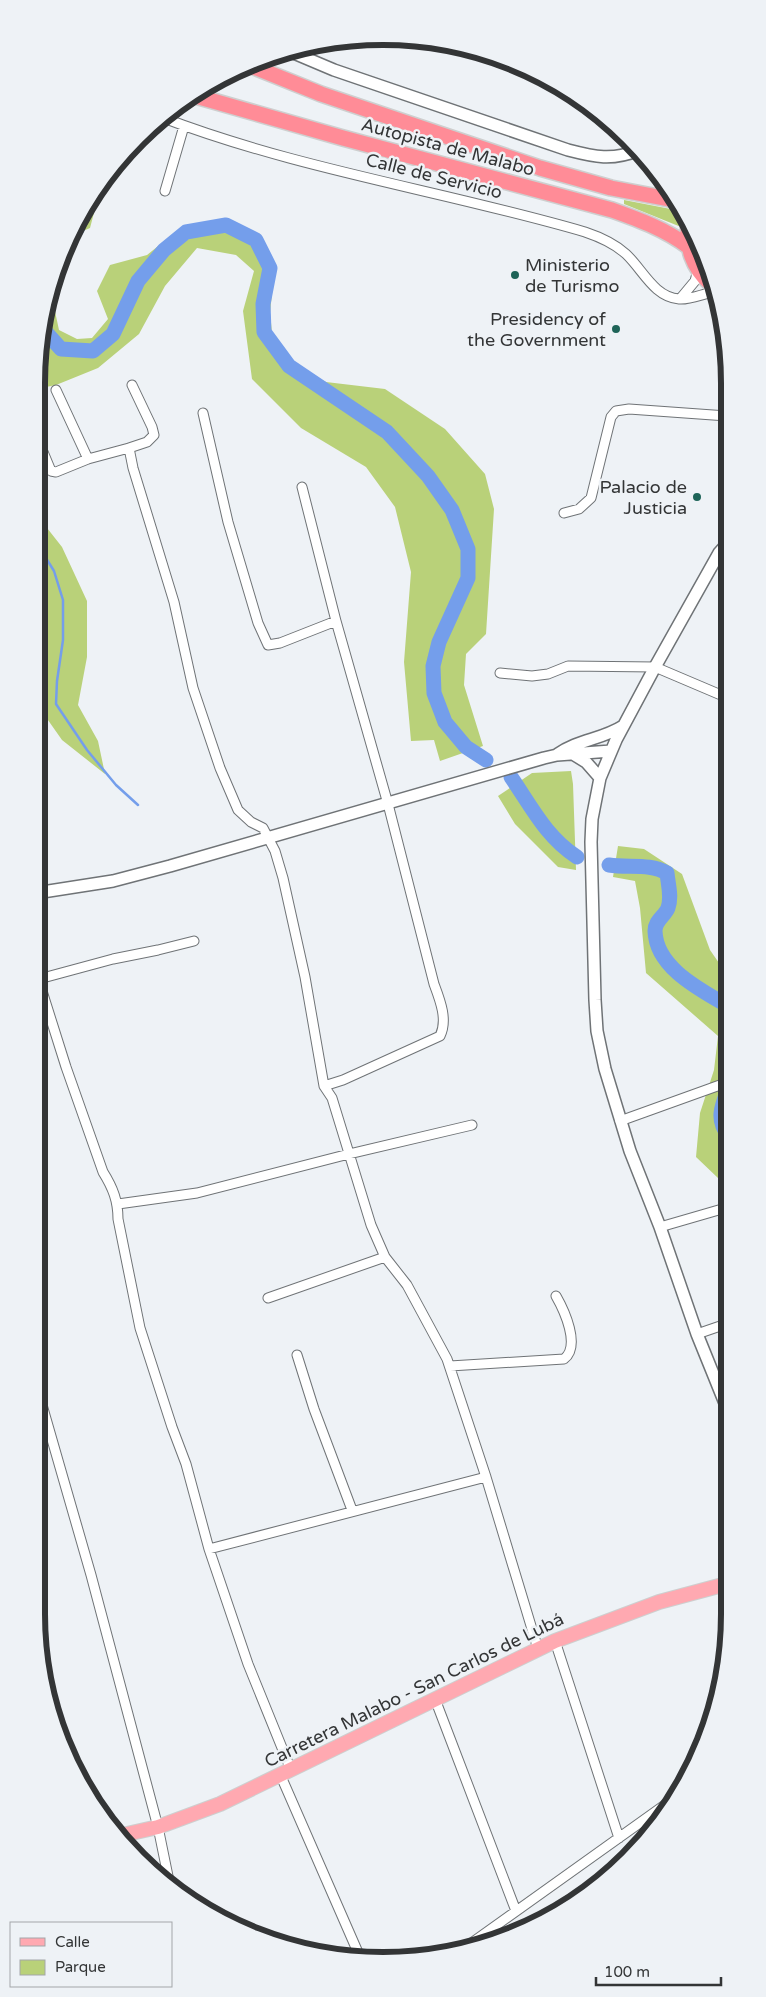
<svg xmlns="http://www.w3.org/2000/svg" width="766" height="1997" font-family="'Varela Round',sans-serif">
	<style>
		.green { fill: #b9d179 }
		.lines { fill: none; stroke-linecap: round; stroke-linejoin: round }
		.stream { stroke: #749eeb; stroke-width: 2.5 }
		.river { stroke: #749eeb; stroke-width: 15 }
		.minor-casing { stroke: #6f7376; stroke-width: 11 }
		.tertiary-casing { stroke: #6f7376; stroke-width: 14 }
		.primary-casing { stroke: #cecfcf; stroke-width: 16 }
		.trunk-casing { stroke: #cecfcf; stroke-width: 18 }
		.minor { stroke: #fff; stroke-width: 9 }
		.tertiary { stroke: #fff; stroke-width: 11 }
		.primary { stroke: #ffa9b1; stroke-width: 14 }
		.trunk { stroke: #ff8c97; stroke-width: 15 }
		.poi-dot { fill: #1e6458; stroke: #eef2f6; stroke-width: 2 }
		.labels { text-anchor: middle; stroke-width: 5; stroke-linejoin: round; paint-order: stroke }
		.street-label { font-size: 18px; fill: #333536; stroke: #eef2f6 }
		.poi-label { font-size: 18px; fill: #333536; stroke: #eef2f6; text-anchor: end }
		.rim { fill: none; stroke: #333536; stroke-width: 6 }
	</style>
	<rect width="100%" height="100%" fill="#eef2f6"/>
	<!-- green -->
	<path class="green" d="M90,200l5,9 -5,19 -21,9z
		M624,200l57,11 3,4 -3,12 -57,-23z
		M222,220l38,14 15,30 -5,49 3,29 19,23 34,17 59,7 60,40 40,45 9,35 -8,125 -20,20 -2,31 19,61 -43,15 -6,-21 -23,1 -7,-79 7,-90 -16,-65 -29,-40 -65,-39 -49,-49 -9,-68 11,-40 -18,-16 -39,-7 -32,38 -26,48 -41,34 -42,17 -20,4 14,-101 9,42 18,9 15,-1 16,-19 -11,-28 13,-26 37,-10 26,-21 20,-10z
		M36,514l26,33 25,54v56l-9,48 20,36 7,33 -43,-34 -26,-37v-86l4,-41 -4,-5z
		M571,771l2,13 3,86 -18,-3 -43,-43 -17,-28 34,-23z
		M618,846l26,3 38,25 28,76 18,26 1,200 -11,2 -22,-21 4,-44 14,-43 4,-34 -72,-63 -6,-65 -5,-27 -22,-4z"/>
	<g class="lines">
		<!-- stream -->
		<path class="stream" d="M36,542l18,29 9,29v40l-6,41 -1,23 31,46 29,35 22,20"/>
		<!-- river -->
		<path class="river" d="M72,231l5,-2 4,-15
			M43,329l18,20 32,2 20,-17 25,-53 26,-31 22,-18 40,-7 30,15 14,28 -7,36 1,28 25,34 98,66 41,44 24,34 16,39v29l-29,64 -6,24 1,27 11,29 21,25 20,13
			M511,777c20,29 35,60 66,80
			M609,865c20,3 41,-2 58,8 1,11 5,24 1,35 -3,8 -13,12 -13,23 1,37 46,59 73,75
			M729,1087c-7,18 -14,33 0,49"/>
		<defs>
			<path id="minor" d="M161,117c138,53 284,74 424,115 15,5 30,12 41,22 17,16 28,43 53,45 11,1 23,-5 34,-7
				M165,191l19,-65
				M680,299l15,-18 3,-11
				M56,390l32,69
				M203,413l25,109 30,101 10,22 12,-2 56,-22 52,183 46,180c6,16 14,36 6,52l-97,44 -19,6
				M36,435l15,36 5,1 32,-13 41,-11 4,20 41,134 19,86 27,80 18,42 13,12 12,6 12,23 8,27 22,99 19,109 8,12 39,127 14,32 22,28 40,74 39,118 52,172
				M129,448l18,-6 7,-7 -2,-8 -20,-42
				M302,487l34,134
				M564,513l15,-4 12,-11 20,-81 5,-6 13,-2 98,7
				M500,673l32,3 16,-2 20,-8 87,1 73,31
				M36,972l30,95 37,105c10,16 15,29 15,47l22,109 32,99 14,37 23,85 39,115 43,106
				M39,979l74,-20 45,-9 36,-9
				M620,1121l100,-36
				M118,1204l79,-11 152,-39 123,-29
				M660,1227l69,-20
				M268,1298l117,-41
				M697,1334l32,-11
				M297,1355l17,54 38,101
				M450,1366l114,-7c17,-13 0,-49 -8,-63
				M36,1384l55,191 67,252 11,54
				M209,1549l277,-72
				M555,1641l64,197
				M435,1699l81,212
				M280,1774l80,183
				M459,1952l217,-155"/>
			<path id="tertiary" d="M289,51l45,19 234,80c27,7 44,11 71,0
				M727,544l-8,9 -64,114 -39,73 -16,38 -8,41 -1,23 4,158 2,31 8,38 25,82 30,76 37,107 32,79
				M558,754c19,-14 45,-15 65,-28
				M573,754l13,8 14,16
				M36,893l77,-12 57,-15 374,-108 13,-3 54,-4"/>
			<path id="primary" d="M118,1836l40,-9 62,-23 335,-163 104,-39 71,-19"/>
			<path id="trunk" d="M249,65l72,29 219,74 71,20 63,12
				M192,95l151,43 269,72c28,10 53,19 77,37
				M689,223c-4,23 4,45 22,61"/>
		</defs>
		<!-- minor casing -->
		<use href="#minor" class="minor-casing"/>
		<!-- tertiary casing -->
		<use href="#tertiary" class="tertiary-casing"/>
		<!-- primary casing -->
		<use href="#primary" class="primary-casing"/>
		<!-- trunk casing -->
		<use href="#trunk" class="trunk-casing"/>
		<!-- minor -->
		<use href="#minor" class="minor"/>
		<!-- tertiary -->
		<use href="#tertiary" class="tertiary"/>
		<!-- primary -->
		<use href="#primary" class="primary"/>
		<!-- trunk -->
		<use href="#trunk" class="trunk"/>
	</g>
	<!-- markers -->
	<g class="poi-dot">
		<circle cx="515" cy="275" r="5"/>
		<circle cx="616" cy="329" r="5"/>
		<circle cx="697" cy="497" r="5"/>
	</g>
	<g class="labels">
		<!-- street labels -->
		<g class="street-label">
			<text transform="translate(448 147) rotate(15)" y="6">Autopista de Malabo</text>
			<text transform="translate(434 176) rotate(14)" y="6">Calle de Servicio</text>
			<text transform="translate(414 1690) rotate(-26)" y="6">Carretera Malabo - San Carlos de Lubá</text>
		</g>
		<!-- poi labels -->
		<g class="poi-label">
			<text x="525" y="271" text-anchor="start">Ministerio<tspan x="525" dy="21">de Turismo</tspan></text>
			<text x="606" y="325">Presidency of<tspan x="606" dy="21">the Government</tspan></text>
			<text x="687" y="493">Palacio de<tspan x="687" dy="21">Justicia</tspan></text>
		</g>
	</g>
	<!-- crop -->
	<path d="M0 0H766V1997H0ZM383 45H383A338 338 0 0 1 721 383V1614A338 338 0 0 1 383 1952H383A338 338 0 0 1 45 1614V383A338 338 0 0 1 383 45Z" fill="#eef2f6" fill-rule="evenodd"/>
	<path class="rim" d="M383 45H383A338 338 0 0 1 721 383V1614A338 338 0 0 1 383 1952H383A338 338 0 0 1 45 1614V383A338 338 0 0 1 383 45Z"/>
	<!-- legend -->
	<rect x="10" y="1922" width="162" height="65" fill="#eef2f6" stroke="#a3a6a9"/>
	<rect x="20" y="1938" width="25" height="8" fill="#ffa9b1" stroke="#a3a6a9"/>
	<text x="55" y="1947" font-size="15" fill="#333536">Calle</text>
	<rect x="20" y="1960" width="25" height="15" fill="#b9d179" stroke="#a3a6a9"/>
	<text x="55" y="1972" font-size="15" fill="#333536">Parque</text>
	<!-- scale -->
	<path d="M596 1977v8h125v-8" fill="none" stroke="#333536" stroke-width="2.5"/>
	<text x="604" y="1977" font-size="15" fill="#333536" stroke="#eef2f6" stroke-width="4" paint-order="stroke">100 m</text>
</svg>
